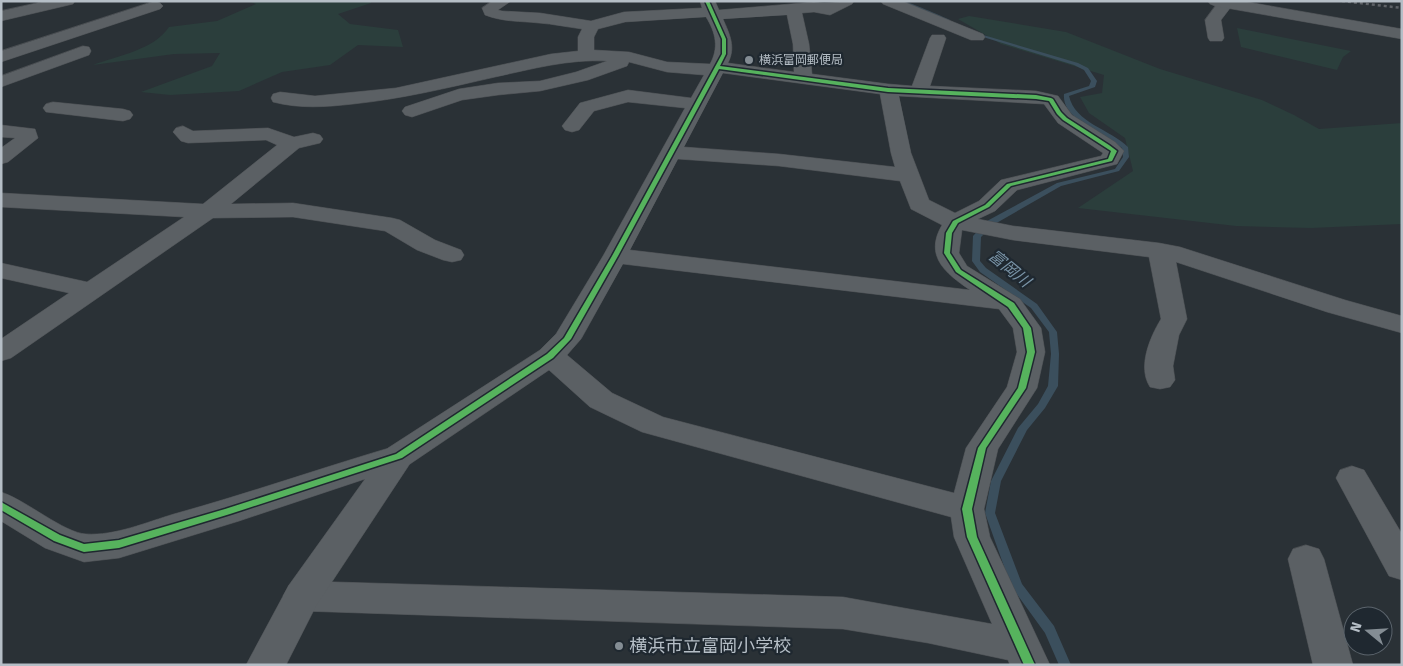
<svg xmlns="http://www.w3.org/2000/svg" width="1403" height="666" font-family="'Fira Sans','Noto Sans JP',sans-serif">
	<style>
		.green { fill: #2b3e3c }
		.lines { fill: none; stroke-linecap: round; stroke-linejoin: round }
		.stream { fill: #3b4f5d; fill-rule: evenodd }
		.minor-casing { stroke: #494d51; stroke-width: 1 }
		.tertiary-casing { stroke: #494d51; stroke-width: 1 }
		.minor { fill: #5b6064; fill-rule: evenodd }
		.tertiary { fill: #5b6064; fill-rule: evenodd }
		.rail { stroke: #5f6368; stroke-width: 2.5; stroke-dasharray: 3 3; stroke-linecap: butt }
		.cycleway-casing { stroke: #1f2830; stroke-width: 3 }
		.cycleway { fill: #56b35d; fill-rule: evenodd }
		.poi-dot { fill: #848d94; stroke: #1f2830; stroke-width: 2 }
		.labels { text-anchor: middle; stroke-width: 4.5; stroke-linejoin: round; paint-order: stroke }
		.far-poi-label { font-size: 12px; fill: #b5bec6; stroke: #1f2830; text-anchor: start }
		.water-label { font-size: 16px; font-style: italic; fill: #7993a6; stroke: #1f2830 }
		.near-poi-label { font-size: 18px; fill: #b5bec6; stroke: #1f2830; text-anchor: start }
	</style>
	<rect width="100%" height="100%" fill="#2a3136"/>
	<!-- green -->
	<path class="green" d="M248,1h123v2l-33,11 12,10 48,6 5,17 -45,-2 -28,20 -48,7 -43,19 -69,4 -29,-3 71,-26 8,-13 -46,1 -81,11c24,-9 61,-15 76,-38l48,-6 39,-17z
		M969,16l97,16 94,37 102,31 32,15 25,14 83,-6v101l-91,4 -75,-2 -158,-18 55,-37 -8,-33 -36,-25 -9,-16 22,-4 2,-18 -103,-31 -43,-25z
		M1237,28l114,23 -8,6 -6,13 -96,-23z"/>
	<g class="lines">
		<!-- stream -->
		<path class="stream" d="M902,1c5,0 42,16 48,19l-5,1 -33,-13z
			M970,31l108,32 10,5 9,13 -2,6 -26,9c6,27 41,33 59,51l1,10 -10,14 -58,15 -68,39 -12,12 -1,24 6,7 51,36 20,28 2,22 -1,32 -13,22 -18,22 -26,51 -6,32 27,71 32,42 17,39h-12l-14,-32 -34,-47 -26,-73 6,-32 27,-53 20,-24 10,-18 3,-32 -2,-22 -18,-24 -51,-36 -8,-11 1,-25 14,-15 70,-38 58,-14 8,-12 -1,-9c-7,-5 -13,-10 -20,-14 -15,-9 -40,-19 -38,-40l25,-8 2,-5 -7,-11 -10,-5 -104,-32z"/>
		<defs>
			<path id="minor" d="M155,1l5,2 3,3 -3,3 -159,53v-11z
				M492,1h19l-13,9 4,1 38,2 51,8 33,-9 78,-4 -2,-7h15l4,9 95,-8c14,3 26,-1 40,-1l-2,3 -22,11 -16,-3 -12,1 7,31 3,30 76,10 24,2 18,-48 2,-3h12l2,3 -16,48 106,5 22,5 14,19 43,27 9,9 -7,13 -100,26 -22,21 -17,8 35,7 146,17 21,4 165,53 57,16v17l-75,-21 -151,-50 11,57 -8,16 -6,31 2,14 -5,7 -10,2 -10,-2c-13,-20 0,-50 11,-68l-12,-62 -136,-17 -51,-10 -3,23 8,13 53,33 21,29 4,24 -8,36 -39,61 -14,60 6,28 60,128h-40l-2,-5 -80,-17 -85,-14 -541,-18 -13,-4 -6,-11 6,-11 13,-4 541,16 149,27 -38,-87 -3,-20 -309,-85 -52,-25 -41,-37 -139,94 -11,3 -11,-3 -5,-8 5,-8 152,-98 16,-16 47,-78 82,-148 -57,-6 -34,9 -15,19 -7,2 -7,-2 -3,-4 18,-23 48,-13 63,8 13,-23 -37,-3 -38,-10 -2,4 -39,14 -48,11 -42,4 -36,5 -50,17 -7,-2 -3,-4 3,-4 54,-18 39,-6 42,-2 36,-9 31,-11c-39,-2 -75,8 -112,16 -48,11 -94,22 -142,27 -27,3 -53,5 -80,-2l-2,-4 2,-4 7,-2 35,4 81,-8 155,-34 27,-3v-14l4,-8c-15,-2 -29,-5 -43,-6 -19,-2 -36,-1 -54,-8l-3,-7zM787,15l6,29 1,28 -66,-9c8,-16 2,-28 -5,-44zM706,17c10,16 13,31 4,47l-43,-2 -38,-10 -35,-2v-13l4,-8 27,-7zM723,73l157,21 11,59 4,14 -116,-13 -95,-7zM899,96l145,8 14,19 45,30 -2,3 -100,24 -22,21 -24,12 -26,-13 -18,-47zM678,159l101,7 121,15 11,28 31,16c-18,31 3,48 28,65l-340,-40zM623,264l376,45 14,19 4,24 -10,35 -41,61 -12,45 -291,-76 -51,-24 -45,-38 14,-16z
				M881,1h21l81,33 2,3 -2,3h-12l-88,-36z
				M1219,1h13l2,2 -13,17 3,18 -2,3h-12l-2,-3 -3,-18z
				M83,46l6,1 2,4 -2,4 -88,32v-11z
				M53,102l70,7 7,2 3,4 -3,4 -7,2 -77,-9 -3,-4 3,-4z
				M1,125l34,4 3,9 -30,24 -7,2v-16l14,-10 -14,-1z
				M183,126l10,5 75,-3 26,9 19,-4 7,2 3,4 -3,4 -21,5 -68,56 62,-1 99,15 8,2 35,20 26,10 3,5 -3,5 -9,2 -9,-2 -26,-10 -32,-19 -92,-14 -80,1 -202,140 -10,3v-22l68,-46 -68,-15v-15l86,19 97,-65 -183,-10v-14l202,11 74,-59 -11,-5 -78,3 -7,-2 -8,-9 3,-4z
				M1352,466l12,4 38,64v46l-13,-4 -53,-98 4,-8z
				M1306,545l13,4 5,10 29,106h-40l-25,-106 5,-10z"/>
			<path id="tertiary" d="M46,1h29l-2,3 -72,17v-10z
				M1208,1h34l160,28v10l-187,-33 -5,-2z
				M399,445l11,3 5,8 -99,150 -30,59h-40l43,-80 76,-106 -126,42 -120,37 -35,4 -39,-14 -44,-27v-29c25,8 63,41 85,42 29,2 61,-12 88,-20 76,-21 150,-47 225,-69z"/>
		</defs>
		<!-- minor casing -->
		<use href="#minor" class="minor-casing"/>
		<!-- tertiary casing -->
		<use href="#tertiary" class="tertiary-casing"/>
		<!-- minor -->
		<use href="#minor" class="minor"/>
		<!-- tertiary -->
		<use href="#tertiary" class="tertiary"/>
		<!-- rail -->
		<path class="rail" d="M1342,1l60,7"/>
		<defs>
			<path id="cycleway" d="M705,1h4l17,38v15l-6,12 168,22 148,7 15,3 2,1 8,13 6,6 42,27 8,6 -5,10 -101,25 -22,21 -31,16 -6,10 -2,20 11,17 53,33 17,25 4,24 -9,36 -40,60 -14,61 5,28 58,128h-11l-57,-128 -5,-28 16,-61 40,-60 9,-36 -4,-24 -15,-21 -52,-35 -12,-19 2,-20 7,-12 32,-16 22,-21 101,-25 3,-8 -48,-31 -6,-6 -8,-13 -13,-2 -148,-7 -169,-23 -101,187 -47,83 -18,19 -151,100 -172,56 -111,34 -35,4 -3,-1 -27,-10 -53,-31v-8l59,33 24,9 35,-4 106,-31 171,-55 151,-100 17,-16 48,-82 110,-202v-15z"/>
		</defs>
		<!-- cycleway casing -->
		<use href="#cycleway" class="cycleway-casing"/>
		<!-- cycleway -->
		<use href="#cycleway" class="cycleway"/>
	</g>
	<!-- markers -->
	<g class="poi-dot">
		<circle cx="749" cy="60" r="5"/>
		<circle cx="619" cy="646" r="5"/>
	</g>
	<g class="labels">
		<!-- far-poi labels -->
		<g class="far-poi-label">
			<text x="759" y="64">横浜富岡郵便局</text>
		</g>
		<!-- water labels -->
		<g class="water-label">
			<text transform="translate(1010 268) rotate(39)" y="6">富岡川</text>
		</g>
		<!-- near-poi labels -->
		<g class="near-poi-label">
			<text x="629" y="652">横浜市立富岡小学校</text>
		</g>
	</g>
	<!-- border -->
	<rect width="1403" height="666" fill="none" stroke="#b5bec6" stroke-width="5"/>
	<!-- north arrow -->
	<g transform="translate(1368 631) rotate(288)"><circle r="24" fill="#1f2830" stroke="#5b646c"/>
	<path d="M0-4L9 19L0 12L-9 19Z" fill="#848d94"/>
	<text y="-8" font-size="14" font-weight="bold" text-anchor="middle" fill="#b5bec6">N</text>
	</g>
</svg>
